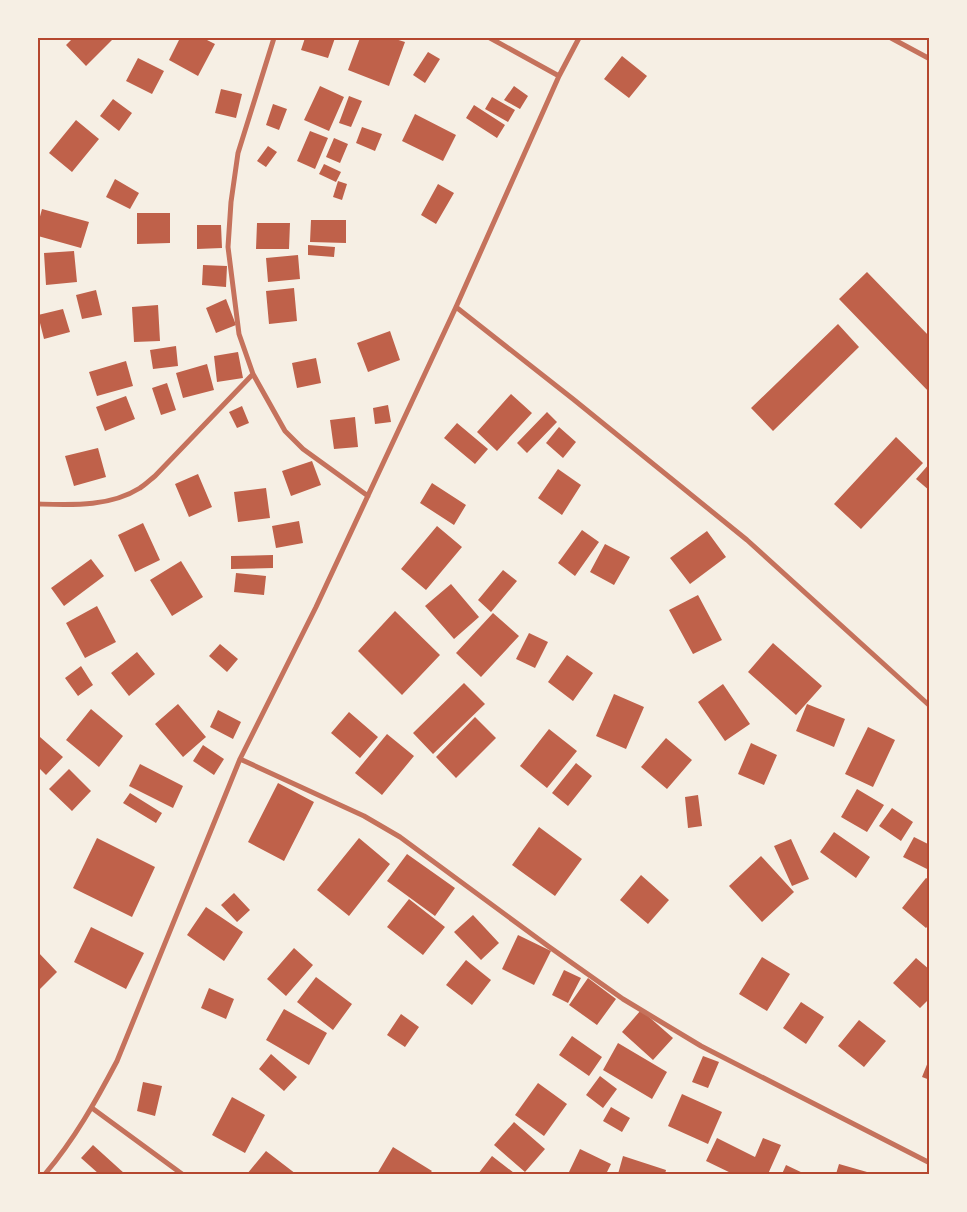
<svg xmlns="http://www.w3.org/2000/svg" width="967" height="1212" font-family="'Roboto Condensed',sans-serif">
	<style>
		.building { fill: #bf614a }
		.lines { fill: none; stroke-linecap: round; stroke-linejoin: round }
		.minor { stroke: #c5725c; stroke-width: 5 }
		.neatline { fill: none; stroke: #b5482f; stroke-width: 2 }
	</style>
	<rect width="100%" height="100%" fill="#f6efe4"/>
	<!-- building -->
	<path class="building" d="M73,38h37l2,2 -26,26 -20,-21z
		M180,38h23l12,6 -17,32 -29,-16z
		M305,38h30l-7,20 -27,-8z
		M360,38h32l13,4 -16,44 -41,-16z
		M428,52l12,7 -15,24 -12,-8z
		M622,56l25,20 -18,22 -25,-19z
		M138,58l26,13 -12,23 -26,-13z
		M320,86l24,11 -15,34 -25,-11z
		M514,86l14,10 -8,13 -16,-9z
		M221,89l21,5 -6,24 -21,-5z
		M349,96l13,5 -11,26 -12,-4z
		M492,97l23,13 -7,12 -23,-13z
		M113,99l19,14 -13,18 -19,-15z
		M273,104l14,5 -8,21 -13,-5z
		M474,105l31,20 -8,13 -31,-20z
		M415,114l41,21 -13,26 -41,-20z
		M76,120l23,19 -27,33 -23,-19z
		M362,127l20,7 -7,17 -19,-8z
		M310,131l18,7 -13,31 -18,-8z
		M334,138l14,6 -8,19 -14,-6z
		M268,146l9,6 -11,15 -9,-6z
		M324,164l17,8 -5,10 -17,-8z
		M115,179l24,14 -9,16 -24,-12z
		M338,181l9,3 -5,16 -9,-3z
		M438,184l16,9 -18,31 -15,-9z
		M42,209l47,13 -8,26 -43,-12v-12z
		M137,213h33v30l-33,1z
		M311,220h35v23l-36,-1z
		M257,223h33l-1,26h-33z
		M197,225h24l1,23 -25,1z
		M308,245l27,2 -1,10 -26,-2z
		M74,251l3,31 -31,3 -2,-32z
		M298,255l2,24 -32,3 -2,-24z
		M203,265l24,1 -1,21 -24,-2z
		M867,272l63,65v56l-91,-94z
		M294,288l3,33 -28,3 -3,-33z
		M96,290l6,25 -20,4 -6,-24z
		M226,299l10,26 -20,8 -10,-25z
		M158,305l2,36 -26,1 -2,-35z
		M63,309l7,23 -26,7 -6,-24z
		M838,324l21,23 -86,84 -22,-23z
		M390,331l10,29 -32,12 -11,-29z
		M176,346l2,20 -25,3 -3,-19z
		M238,352l5,26 -26,4 -3,-26z
		M316,358l5,25 -24,5 -5,-25z
		M126,361l7,25 -36,10 -8,-24z
		M207,364l7,26 -31,8 -7,-25z
		M167,383l9,27 -15,5 -9,-27z
		M511,394l21,19 -35,38 -20,-19z
		M126,396l9,23 -30,12 -9,-24z
		M388,405l3,17 -16,2 -2,-16z
		M242,406l7,17 -12,5 -8,-16z
		M547,412l10,10 -30,31 -10,-10z
		M355,417l3,30 -24,2 -4,-29z
		M457,423l31,26 -13,15 -31,-26z
		M559,427l17,15 -13,16 -17,-15z
		M896,437l27,26 -62,66 -27,-25z
		M98,448l8,29 -32,9 -9,-30z
		M312,461l9,24 -30,11 -9,-25z
		M930,463v28l-14,-12z
		M558,469l23,16 -19,30 -24,-17z
		M198,474l14,33 -23,10 -14,-33z
		M432,483l34,22 -12,20 -34,-22z
		M266,488l4,30 -32,4 -4,-30z
		M299,521l4,22 -27,5 -4,-22z
		M143,523l17,37 -25,12 -17,-37z
		M437,526l25,21 -36,43 -25,-21z
		M582,530l17,12 -24,34 -17,-13z
		M707,531l19,26 -36,27 -20,-26z
		M605,544l25,13 -16,28 -24,-13z
		M273,555v13l-42,1v-13z
		M91,559l13,17 -40,30 -13,-18z
		M181,561l22,36 -31,19 -22,-36z
		M503,570l14,11 -26,31 -13,-12z
		M236,573l30,3 -2,19 -30,-3z
		M451,584l28,33 -25,22 -29,-33z
		M698,595l24,45 -29,14 -24,-44z
		M97,606l19,36 -31,16 -19,-35z
		M395,611l45,44 -38,40 -44,-44z
		M493,613l26,23 -38,41 -25,-24z
		M529,633l19,9 -13,26 -19,-9z
		M773,643l49,43 -26,29 -48,-43z
		M220,644l18,15 -11,13 -18,-16z
		M137,652l18,22 -26,22 -18,-23z
		M567,655l26,18 -20,28 -25,-19z
		M81,666l12,19 -15,11 -13,-18z
		M464,683l21,21 -52,50 -20,-21z
		M723,684l27,40 -25,17 -27,-39z
		M614,694l30,13 -18,42 -30,-13z
		M178,704l28,33 -23,20 -28,-33z
		M807,704l38,15 -11,28 -38,-16z
		M91,709l32,27 -24,31 -33,-27z
		M218,710l23,12 -8,17 -23,-12z
		M349,712l29,25 -18,21 -29,-25z
		M475,717l21,21 -40,40 -20,-21z
		M868,727l27,13 -22,47 -28,-13z
		M549,729l28,22 -30,37 -27,-22z
		M387,734l27,22 -32,39 -27,-22z
		M40,737l23,20 -17,18 -8,-8v-27z
		M666,738l26,22 -25,29 -26,-22z
		M751,743l26,12 -13,30 -26,-11z
		M203,745l21,14 -10,16 -21,-14z
		M576,763l16,13 -24,30 -16,-13z
		M140,764l43,22 -10,22 -44,-22z
		M69,769l22,22 -19,20 -23,-22z
		M278,783l36,19 -30,59 -36,-19z
		M857,789l27,16 -17,27 -26,-15z
		M130,793l32,20 -6,10 -33,-20z
		M698,795l4,31 -14,2 -3,-31z
		M892,808l21,14 -12,19 -22,-15z
		M539,827l43,32 -27,37 -43,-31z
		M834,832l36,25 -14,21 -36,-26z
		M914,837l16,8 -1,25 -26,-13z
		M97,838l58,29 -23,50 -59,-29z
		M359,838l31,26 -41,52 -32,-26z
		M791,839l18,40 -17,7 -18,-40z
		M407,854l48,34 -20,28 -48,-35z
		M761,856l33,36 -32,30 -33,-36z
		M641,875l28,25 -21,24 -28,-24z
		M926,878l4,2v44l-4,4 -24,-20z
		M234,893l16,17 -13,12 -16,-17z
		M409,899l36,28 -22,28 -36,-28z
		M206,907l37,25 -19,29 -37,-26z
		M473,915l26,28 -18,17 -27,-28z
		M91,927l53,26 -18,36 -52,-27z
		M518,935l33,16 -17,34 -32,-16z
		M294,948l19,17 -27,31 -19,-17z
		M38,952l19,20 -19,19z
		M762,957l28,17 -23,37 -28,-17z
		M916,958l14,12v28l-10,10 -27,-25z
		M466,960l25,20 -19,25 -26,-20z
		M564,970l17,8 -13,25 -16,-8z
		M316,977l36,27 -19,26 -36,-28z
		M588,978l28,21 -19,26 -28,-20z
		M209,988l25,11 -8,20 -25,-11z
		M801,1002l23,15 -18,27 -23,-16z
		M284,1009l43,24 -18,32 -43,-25z
		M641,1010l32,28 -20,22 -31,-28z
		M401,1014l18,13 -14,20 -18,-12z
		M859,1020l27,21 -22,26 -26,-21z
		M572,1036l30,21 -13,19 -30,-21z
		M618,1043l49,29 -15,27 -49,-29z
		M271,1054l26,23 -13,14 -25,-22z
		M703,1056l16,6 -11,26 -16,-6z
		M930,1057v23l-8,-3z
		M600,1076l17,13 -14,19 -17,-13z
		M143,1082l19,4 -7,30 -18,-5z
		M538,1083l29,21 -23,32 -29,-21z
		M682,1094l40,18 -14,32 -40,-18z
		M232,1097l33,18 -20,38 -33,-18z
		M611,1107l19,11 -8,14 -19,-11z
		M514,1122l31,27 -20,23 -31,-27z
		M717,1138l38,19 8,-19 18,7 -13,29h-35l-27,-13z
		M93,1145l32,29h-26l-18,-16z
		M393,1147l39,24 -3,3h-52z
		M580,1149l31,15 -5,10h-32l-5,-2z
		M266,1151l30,23h-49z
		M492,1156l22,17 -1,1h-35z
		M623,1156l43,14 -1,4h-47z
		M839,1164l35,10h-38z
		M786,1165l19,9h-23z"/>
	<g class="lines">
		<!-- minor -->
		<path class="minor" d="M274,38l-36,115 -7,49 -3,45 11,87 14,40 32,57 18,18 65,47
			M490,38l69,38
			M891,38l39,21
			M456,307l117,92 174,141 183,166
			M38,504c34,1 72,3 102,-16 5,-3 10,-8 15,-12l98,-102
			M240,759l124,57 36,21 148,109 75,53 78,47 229,117
			M92,1108l90,66
			M45,1174c29,-34 51,-73 72,-113l123,-302 76,-152 140,-300 103,-231 20,-38"/>
	</g>
	<!-- border -->
	<rect width="967" height="1212" fill="none" stroke="#f6efe4" stroke-width="78"/>
	<rect x="39" y="39" width="889" height="1134" class="neatline"/>
</svg>
